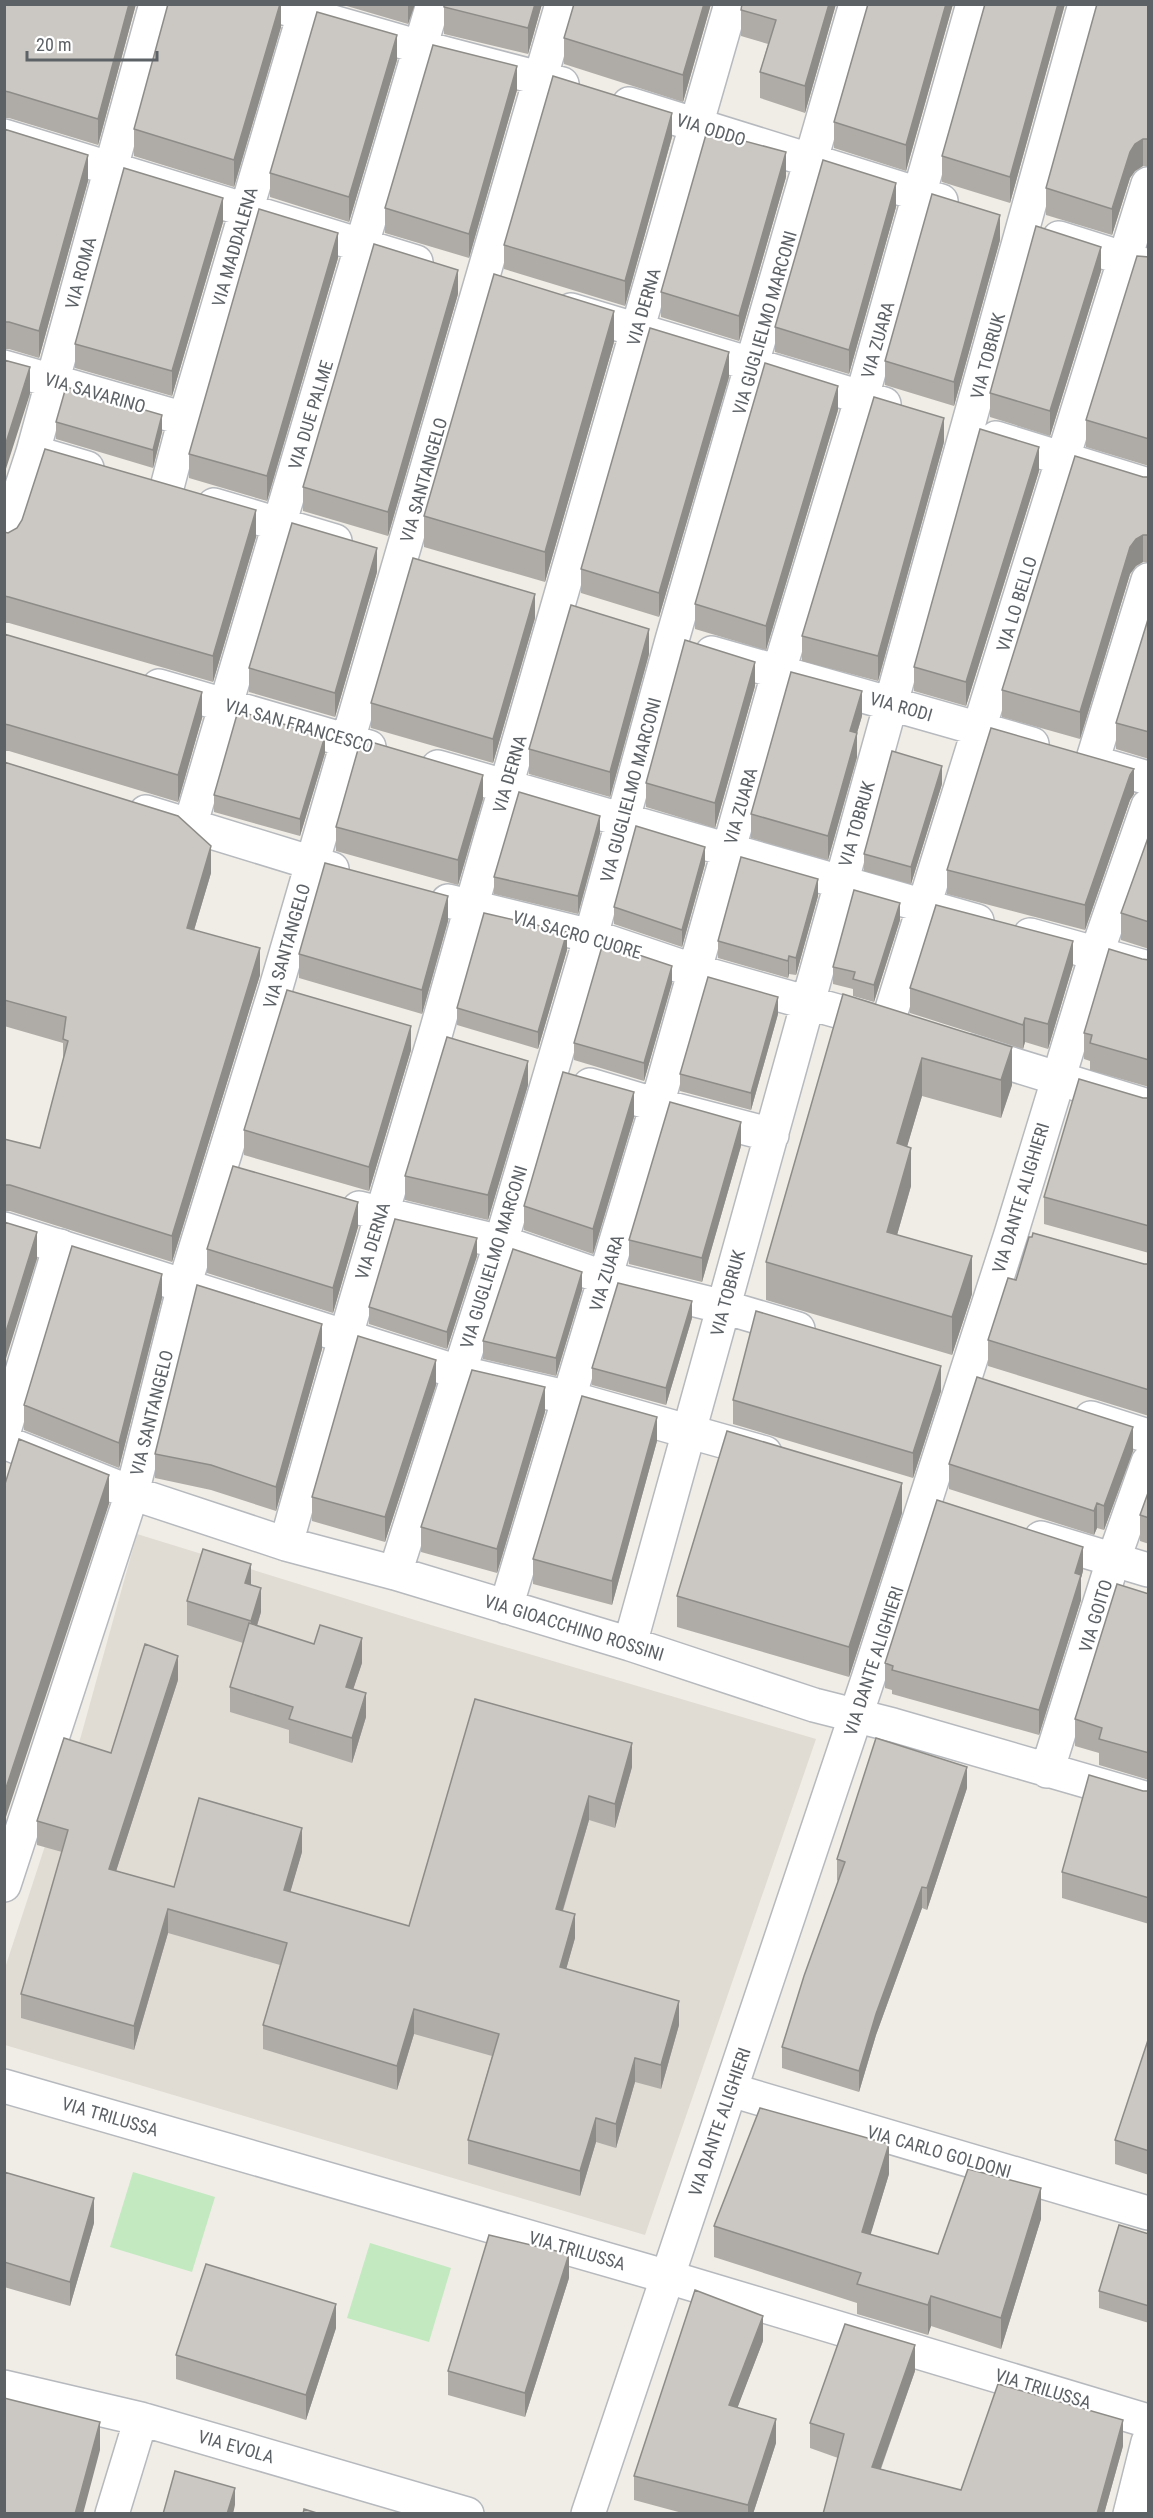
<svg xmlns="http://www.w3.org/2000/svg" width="1153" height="2518" font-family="'Roboto Condensed',sans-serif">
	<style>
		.education { fill: #e0dcd4 }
		.green { fill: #c3e9c1 }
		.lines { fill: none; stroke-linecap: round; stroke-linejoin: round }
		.minor-casing { stroke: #b6b9bd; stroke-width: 36 }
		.tertiary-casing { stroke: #b6b9bd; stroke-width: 36 }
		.minor { stroke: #fff; stroke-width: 33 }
		.tertiary { stroke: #fff; stroke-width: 33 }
		.wall { fill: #afaca8 }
		.shaded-wall { fill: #8e8c88 }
		.building { fill: #cbc8c3; stroke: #8e8c88; stroke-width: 1.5 }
		.labels { text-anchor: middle; stroke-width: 4.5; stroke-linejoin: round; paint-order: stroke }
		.street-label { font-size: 18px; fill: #5d6267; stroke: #fff }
	</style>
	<rect width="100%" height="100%" fill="#f0ede6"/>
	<!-- education -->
	<path class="education" d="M137,1534l294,91 385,114 -171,496 -640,-190v-77l76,-232z"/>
	<!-- green -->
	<path class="green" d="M133,2172l82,25 -23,75 -82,-25z
		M370,2243l81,25 -22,74 -82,-24z"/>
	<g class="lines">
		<defs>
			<path id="minor" d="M270,4l150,43 142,37
				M629,104l312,97
				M4,136l412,126
				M1059,238l89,28
				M571,310l313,94
				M4,367l181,52
				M996,438l152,47
				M33,452l54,16
				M166,491l19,-72 122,-415
				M214,505l121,36
				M4,541l29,-89 123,-448
				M712,653l320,91
				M159,686l210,61
				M1092,762l56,-182
				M1093,762l55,16
				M438,767l539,154
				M146,812l186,57
				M190,826l243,-822
				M448,901l143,35 104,35 185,52
				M1030,935l118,33
				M887,1025l261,-841
				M969,1051l179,55
				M590,1085l67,20 115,30
				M359,1208l142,34 105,36 118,29 74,22
				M1091,1418l57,18
				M4,1431l56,-185
				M4,1442l128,51 154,51 109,29 235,71 184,61 79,20 255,74
				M286,1544c47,-169 98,-337 148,-505 24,-84 47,-169 72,-253l225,-782
				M395,1573l106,-331 90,-306 81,-296 184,-636
				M506,1607l151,-502 121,-431 84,-277 111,-393
				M630,1644l455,-1640
				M1047,1771l66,-210 35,-99
				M4,1885l128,-392 52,-207 91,-295 287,-987
				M4,2086l664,191 480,144
				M731,2090l417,123
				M4,2387l137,32 326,95
				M112,2514l29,-95"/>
			<path id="tertiary" d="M4,1229l454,143 112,26 195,55
				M1041,1538l107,32
				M588,2514l280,-835 143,-445 86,-282 51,-146
				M1130,2514l18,-72"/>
		</defs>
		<!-- minor casing -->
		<use href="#minor" class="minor-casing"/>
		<!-- tertiary casing -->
		<use href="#tertiary" class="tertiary-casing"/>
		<!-- minor -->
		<use href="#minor" class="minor"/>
		<!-- tertiary -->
		<use href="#tertiary" class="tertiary"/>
	</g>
	<!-- wall -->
	<path class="wall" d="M4,4h132l-38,141 -89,-27h-5z
		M281,4v23l-47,160 -100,-31v-27z
		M340,4h75l-7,20z
		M444,4h98l-14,50 -84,-20z
		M574,4h137l-28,98 -119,-38v-26z
		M742,4h94l-31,109 -45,-15v-26l8,-28 -27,-8v-26z
		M868,4h85l-47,167 -72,-23v-26z
		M985,4h80l-55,199 -68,-21v-26z
		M1149,4v162h-6l-8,5 -5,7 -18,57 -66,-20v-27z
		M397,60l-48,162 -79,-25v-24z
		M517,90l-48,168 -84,-25v-25z
		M4,129l84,52 -49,177 -30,-9h-5z
		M672,137l-47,169 -121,-37v-24z
		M786,177l-47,164 -78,-24v-25z
		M896,207l-47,167 -74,-22v-25z
		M223,222l-51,174 -97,-28v-24z
		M1000,240l-46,166 -69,-21v-24z
		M1149,257v209l-63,-19v-27z
		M338,258l-71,243 -78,-23v-24z
		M1101,271l-51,165 -60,-19v-24z
		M458,294l-70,242 -85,-25v-24z
		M614,342l-69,240 -121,-35v-31z
		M729,377l-70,240 -78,-24v-24z
		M838,410l-72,240 -71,-21v-25z
		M56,422l106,10 -9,36 -97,-29z
		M944,442l-66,239 -76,-20v-25z
		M1039,471l-73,235 -52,-15v-24z
		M1143,477h6v85h-6l-7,4 -6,8 -50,165 -78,-22v-27z
		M4,532l252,5 -43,145 -204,-59h-5z
		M377,572l-42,145 -86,-25v-24z
		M1149,616v143l-33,-10v-26z
		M535,618l-42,145 -122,-35v-25z
		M4,634l198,84 -24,84 -169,-51h-5z
		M649,654l-39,143 -81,-23v-25z
		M755,686l-40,142 -69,-21v-24z
		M862,716l-5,17v24l-29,103 -77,-22v-24z
		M325,753l-25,83 -86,-24v-17z
		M4,762l207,111 -17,57 66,45 -88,287 -162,-51h-6v-72l36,9 23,-85v-20l-59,-17z
		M942,784l-31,100 -47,-13v-17z
		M1134,794l-4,6 -45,130 -138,-36v-24z
		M483,799l-25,86 -122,-34v-24z
		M600,833l-22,81 -84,-20v-17z
		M1149,835v114l-28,-9v-27z
		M705,864l-23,83 -68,-23v-17z
		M818,896l-22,79 -7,-1 -1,4 -70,-20v-17z
		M900,920l-26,82 -21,-6v-7l-20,-5v-17z
		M448,921l-26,93 -123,-36v-24z
		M567,950l-29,99 -81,-24v-17z
		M1142,959l7,1v127l-59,-17v-9l-6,-2v-26z
		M1073,965l-25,84 -23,-7 -2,7 -113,-36v-25z
		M672,983l-28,98 -70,-21v-17z
		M843,994l169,91 -11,33 -79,-22 -15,50 4,40 -14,49 75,59 -20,61 -186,-55v-38z
		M778,1014l-27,96 -71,-19v-17z
		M411,1050l-42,141 -125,-36v-25z
		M528,1085l-40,135 -83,-20v-24z
		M1143,1098h6v155l-105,-29v-27z
		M634,1117l-41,137 -69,-24v-24z
		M741,1146l-39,136 -73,-18v-24z
		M358,1227l-25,86 -126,-40v-24z
		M477,1256l-30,93 -78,-25v-17z
		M1144,1264h5v152l-161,-50v-26l28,-60z
		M582,1290l-26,86 -73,-17v-18z
		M162,1298l-43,170 -95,-38v-25z
		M692,1318l-26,87 -74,-20v-17z
		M322,1349l-46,162 -65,-21 -56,-12v-24z
		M436,1385l-51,157 -73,-21v-24z
		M941,1391l-28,87 -180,-54v-24z
		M545,1412l-48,161 -76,-21v-25z
		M657,1441l-45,164 -79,-21v-25z
		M1133,1451l-29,79 -7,-2 -3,7 -145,-46v-25z
		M1149,1490v54l-9,-3v-26z
		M902,1513l-53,164 -172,-50v-31z
		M1083,1571l-2,7v22l-42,135 -147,-41v-4l-7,-2v-25z
		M251,1584l10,28 -4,14 105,37 -9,26 13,28 -14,46 -63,-20v-13l-59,-18v-25l13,-44 -56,-18v-24z
		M1149,1594v186l-50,-15v-12l-24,-7v-27z
		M178,1680l-62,191 58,16 128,-35 -12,40 119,34 66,-227 157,68 -17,61 -26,-8 -26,91 12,27 -9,31 113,56 -18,64 -26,-7 -19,66 -20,-6 -16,54 -112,-32v-24l24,-84 -78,-22 -17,56 -134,-41v-24l17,-60 -112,-32 -34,117 -113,-32v-24l41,-142 -25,-7v-24l74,-68z
		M967,1788l-40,122 -5,-2 -46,127 -17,57 -77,-24v-21l56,-166 -1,-1v-21z
		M1143,1791h6v133l-87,-26v-26z
		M1149,2037v138l-34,-11v-24z
		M4,2172l90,51 -24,83 -66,-19z
		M889,2174l-19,61 68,19 103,-35 -40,130 -70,-23 -3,9 -71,-21v-11l-143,-46v-31z
		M1149,2234v89l-50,-15v-17z
		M569,2278l-44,139 -77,-22v-24z
		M336,2328l-30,92 -130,-41v-24z
		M763,2341l-26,67 39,35 -23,71h-67l-52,-14v-24z
		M915,2371l-34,98 80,21 162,-44 -19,68h-281l15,-56 -28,-10v-25z"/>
	<!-- shaded-wall -->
	<path class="shaded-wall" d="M129,4h7l-38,141v-26z
		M280,4h1v23l-47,160v-27z
		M408,4h7l-7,20z
		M535,4h7l-14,50v-26z
		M704,4h7l-28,98v-27z
		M829,4h7l-31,109v-27z
		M946,4h7l-47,167v-26z
		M1058,4h7l-55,199v-26z
		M397,35v25l-48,162v-25z
		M517,66v24l-48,168v-24z
		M672,113v24l-47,169v-25z
		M1143,139v27l-8,5 -5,7 -18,57v-26l18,-57 5,-8z
		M786,152v25l-47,164v-25z
		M88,155v26l-49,177v-27z
		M896,183v24l-47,167v-24z
		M223,198v24l-51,174v-25z
		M1000,215v25l-46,166v-24z
		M338,233v25l-71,243v-25z
		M1101,247v24l-51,165v-25z
		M458,270v24l-70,242v-24z
		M614,311v31l-69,240v-30z
		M729,352v25l-70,240v-24z
		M30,367v27l-26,81v-26z
		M838,386v24l-72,240v-24z
		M162,415v17l-9,36v-18z
		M944,418v24l-66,239v-25z
		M1039,447v24l-73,235v-24z
		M256,510v27l-43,145v-26z
		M1143,535v27l-7,4 -6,8 -50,165v-27l50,-165 6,-8z
		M377,548v24l-42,145v-24z
		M535,594v24l-42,145v-24z
		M649,629v25l-39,143v-25z
		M755,662v24l-40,142v-25z
		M862,691v25l-5,17v24l-29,103v-24l22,-105z
		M202,692v26l-24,84v-27z
		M325,736v17l-25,83v-17z
		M942,766v18l-31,100v-17z
		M1134,769v25l-4,6 -45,130v-25l45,-130z
		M483,775v24l-25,86v-25z
		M600,816v17l-22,81v-18z
		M211,846v27l-24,81v-26z
		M705,847v17l-23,83v-17z
		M818,879v17l-22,79v-17z
		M448,896v25l-26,93v-24z
		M900,903v17l-26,82v-17z
		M567,932v18l-29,99v-17z
		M1073,941v24l-25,84v-25z
		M260,948v27l-88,287v-26z
		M789,956v18l-1,4v-17z
		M672,966v17l-28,98v-18z
		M778,997v17l-27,96v-17z
		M1025,1018v24l-2,7v-24z
		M411,1026v24l-42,141v-24z
		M1012,1047v38l-11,33v-38z
		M922,1058v38l-25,85v-38z
		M528,1061v24l-40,135v-25z
		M634,1092v25l-41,137v-25z
		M741,1122v24l-39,136v-24z
		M911,1148v38l-24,84v-38z
		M358,1202v25l-25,86v-25z
		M37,1232v27l-33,106v-27z
		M477,1238v18l-30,93v-17z
		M972,1256v38l-20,61v-38z
		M582,1272v18l-26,86v-18z
		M162,1274v24l-43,170v-25z
		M692,1301v17l-26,87v-17z
		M322,1324v25l-46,162v-24z
		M436,1360v25l-51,157v-25z
		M941,1366v25l-28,87v-25z
		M545,1387v25l-48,161v-24z
		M657,1417v24l-45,164v-24z
		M1133,1427v24l-29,79v-24z
		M109,1475v29l-105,319v-29z
		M902,1483v30l-53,164v-30z
		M1097,1503v25l-3,7v-24z
		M1083,1547v24l-2,7v22l-42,135v-25l36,-137z
		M251,1564v25l-6,-6z
		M261,1588v24l-10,33v-24z
		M362,1638v25l-16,48v-24z
		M178,1656v24l-69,213v-24z
		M366,1693v24l-14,46v-25z
		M632,1743v24l-17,61v-24z
		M967,1767v21l-40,122v-22z
		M589,1796v24l-33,113v-24z
		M302,1828v24l-18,62v-24z
		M922,1887v21l-46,127 -17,57v-21l17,-57z
		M168,1909v24l-34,117v-24z
		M575,1914v24l-15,53v-24z
		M679,2001v24l-18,64v-24z
		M414,2009v25l-17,56v-24z
		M635,2058v24l-19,66v-24z
		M596,2118v24l-16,54v-25z
		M889,2144v30l-27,89v-31z
		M1041,2188v31l-40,130v-31z
		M94,2198v25l-24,83v-24z
		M569,2254v24l-44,139v-24z
		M931,2296v30l-3,9v-30z
		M336,2304v24l-30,92v-25z
		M763,2316v25l-34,89v-25z
		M915,2345v26l-43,122v-26z
		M776,2419v24l-23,71h-5v-9z
		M1123,2420v26l-19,68h-7z
		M100,2422v28l-17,64h-8z
		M235,2488v17l-2,9h-6z"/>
	<!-- building -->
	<path class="building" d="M4,4h125l-31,115 -89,-27 -5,-1z
		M168,4h112l-46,156 -100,-31z
		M444,4h91l-7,24 -84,-21z
		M574,4h130l-21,71 -119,-37z
		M742,4h87l-24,82 -45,-14 16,-52 -35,-10z
		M868,4h78l-40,141 -72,-23z
		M985,4h73l-48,173 -68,-21z
		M1097,4h52v135h-6l-8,5 -5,8 -18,57 -66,-21z
		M317,12l80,23 -48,162 -79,-24z
		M433,45l84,21 -48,168 -84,-26z
		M553,76l119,37 -47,168 -121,-36z
		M4,129l84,26 -49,176 -30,-9h-5z
		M707,131l79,21 -47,164 -78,-24z
		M823,160l73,23 -47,167 -74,-23z
		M124,168l99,30 -51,173 -97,-27z
		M932,194l68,21 -46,167 -69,-21z
		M259,209l79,24 -71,243 -78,-22z
		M1036,226l65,21 -51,164 -60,-18z
		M374,244l84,26 -70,242 -85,-25z
		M1137,256l12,1v182l-63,-19z
		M494,274l120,37 -69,241 -121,-36z
		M650,328l79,24 -70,241 -78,-24z
		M4,360l26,7 -26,82z
		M765,363l73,23 -72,240 -71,-22z
		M66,387l96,28 -9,35 -97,-28z
		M874,397l70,21 -66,238 -76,-20z
		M980,429l59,18 -73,235 -52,-15z
		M45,449l211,61 -43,146 -204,-59 -5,-1v-64l4,1 9,-5 5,-8z
		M1075,456l68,21h6v58h-6l-7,4 -6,8 -50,165 -78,-22z
		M292,523l85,25 -42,145 -86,-25z
		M413,558l122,36 -42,145 -122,-36z
		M571,605l78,24 -39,143 -81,-23z
		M1149,616v116l-33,-9z
		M4,634l198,58 -24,83 -169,-50 -5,-1z
		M685,640l70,22 -40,141 -69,-20z
		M791,672l71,19 -12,40 7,2 -29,103 -77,-22z
		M238,711l87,25 -25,83 -86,-24z
		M991,728l143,41 -4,6 -45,130 -138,-35z
		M361,739l122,36 -25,85 -122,-33z
		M892,751l50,15 -31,101 -47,-13z
		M4,762l174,54 33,30 -24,82 73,20 -88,288 -162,-51h-6v-46l36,9 28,-107 -5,-2 3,-22 -62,-17z
		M519,792l81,24 -22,80 -84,-19z
		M636,826l69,21 -23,83 -68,-23z
		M1149,835v87l-28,-9z
		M741,857l77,22 -22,79 -7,-2 -1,5 -70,-20z
		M325,863l123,33 -26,94 -123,-36z
		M854,890l46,13 -26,82 -21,-6 2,-7 -22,-5z
		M936,905l137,36 -25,83 -23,-6 -2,7 -113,-37z
		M484,913l83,19 -29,100 -81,-24z
		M603,943l69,23 -28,97 -70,-20z
		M1109,949l33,10 7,1v100l-59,-17 2,-8 -8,-2z
		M708,977l70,20 -27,96 -71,-19z
		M287,990l124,36 -42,141 -125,-37z
		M843,994l169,53 -11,33 -79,-22 -25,85 14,5 -24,84 85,24 -20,61 -186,-55z
		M447,1037l81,24 -40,134 -83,-19z
		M563,1072l71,20 -41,137 -69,-23z
		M1079,1079l64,19h6v128l-105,-29z
		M670,1102l71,20 -39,136 -73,-18z
		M233,1166l125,36 -25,86 -126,-39z
		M395,1219l82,19 -30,94 -78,-25z
		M4,1222l33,10 -33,106z
		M1033,1233l111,31h5v126l-161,-50 20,-62 8,2 13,-43h3z
		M72,1246l90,28 -43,169 -95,-38z
		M513,1249l69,23 -26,86 -73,-17z
		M618,1283l74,18 -26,87 -74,-20z
		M197,1285l125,39 -46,163 -65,-22 -56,-11z
		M756,1311l185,55 -28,87 -180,-53z
		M358,1336l78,24 -51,157 -73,-20z
		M472,1370l73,17 -48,162 -76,-22z
		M977,1377l156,50 -29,79 -7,-3 -3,8 -145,-47z
		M582,1396l75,21 -45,164 -79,-22z
		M727,1431l175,52 -53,164 -172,-51z
		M19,1439l90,36 -105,319v-307z
		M1149,1490v28l-9,-3z
		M937,1500l146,47 -8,26 6,2 -42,135 -147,-40 1,-4 -8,-3z
		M203,1549l48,15 -6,19 16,5 -10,33 -64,-20z
		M1117,1584l32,10v159l-50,-14 3,-11 -27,-9z
		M249,1623l65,21 6,-19 42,13 -16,49 20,6 -14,45 -63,-19 4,-12 -63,-20z
		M145,1644l33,12 -69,213 65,18 25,-89 103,30 -18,62 125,36 66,-227 157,44 -17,61 -26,-8 -33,113 19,5 -15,53 119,34 -18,64 -26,-7 -19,66 -20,-6 -16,53 -112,-31 31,-106 -85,-25 -17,57 -134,-41 24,-82 -119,-34 -34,117 -113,-32 47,-164 -31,-9 27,-83 47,15z
		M876,1738l91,29 -40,121 -5,-1 -46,127 -17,57 -77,-24 22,-71 41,-114 -8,-3z
		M1089,1775l54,16h6v107l-87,-26z
		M1149,2037v114l-34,-11z
		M760,2108l129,36 -27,88 76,22 30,-85 73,19 -40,130 -70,-22 -3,9 -71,-21 4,-11 -147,-47z
		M4,2172l90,26 -24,84 -66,-20z
		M1119,2225l30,9v72l-50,-15z
		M489,2235l80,19 -44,139 -77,-22z
		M206,2264l130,40 -30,91 -130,-40z
		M695,2290l68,26 -34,89 47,14 -28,86 -114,-29z
		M845,2324l70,21 -43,122 89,23 37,-106 125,36 -26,94h-274l21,-80 -34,-11z
		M4,2398l96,24 -25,92h-71z
		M175,2471l60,17 -8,26h-64z
		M304,2509l16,5h-17z"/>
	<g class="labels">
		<!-- street labels -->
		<g class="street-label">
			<text transform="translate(711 130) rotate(17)" y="6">VIA ODDO</text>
			<text transform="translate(235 247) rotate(-74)" y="6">VIA MADDALENA</text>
			<text transform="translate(81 273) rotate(-75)" y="6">VIA ROMA</text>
			<text transform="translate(644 307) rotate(-74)" y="6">VIA DERNA</text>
			<text transform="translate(765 323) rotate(-74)" y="6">VIA GUGLIELMO MARCONI</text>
			<text transform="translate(878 340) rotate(-74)" y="6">VIA ZUARA</text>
			<text transform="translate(988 356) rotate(-75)" y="6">VIA TOBRUK</text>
			<text transform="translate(95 393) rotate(16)" y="6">VIA SAVARINO</text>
			<text transform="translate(311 415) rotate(-73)" y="6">VIA DUE PALME</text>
			<text transform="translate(424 480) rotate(-74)" y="6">VIA SANTANGELO</text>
			<text transform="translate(1017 604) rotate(-73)" y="6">VIA LO BELLO</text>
			<text transform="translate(901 707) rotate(16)" y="6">VIA RODI</text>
			<text transform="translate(299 726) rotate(16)" y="6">VIA SAN FRANCESCO</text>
			<text transform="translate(510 774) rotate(-74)" y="6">VIA DERNA</text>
			<text transform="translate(631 790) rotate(-75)" y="6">VIA GUGLIELMO MARCONI</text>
			<text transform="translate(741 806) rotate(-74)" y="6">VIA ZUARA</text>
			<text transform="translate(857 824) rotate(-74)" y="6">VIA TOBRUK</text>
			<text transform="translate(577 935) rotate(16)" y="6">VIA SACRO CUORE</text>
			<text transform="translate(287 946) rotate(-74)" y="6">VIA SANTANGELO</text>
			<text transform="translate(1021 1198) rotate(-73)" y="6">VIA DANTE ALIGHIERI</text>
			<text transform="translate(373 1241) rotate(-73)" y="6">VIA DERNA</text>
			<text transform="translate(494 1257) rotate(-73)" y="6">VIA GUGLIELMO MARCONI</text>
			<text transform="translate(607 1273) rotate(-73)" y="6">VIA ZUARA</text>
			<text transform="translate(728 1293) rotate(-75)" y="6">VIA TOBRUK</text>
			<text transform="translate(152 1413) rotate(-76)" y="6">VIA SANTANGELO</text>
			<text transform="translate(1096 1616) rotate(-73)" y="6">VIA GOITO</text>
			<text transform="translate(574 1628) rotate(17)" y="6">VIA GIOACCHINO ROSSINI</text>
			<text transform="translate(874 1661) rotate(-72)" y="6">VIA DANTE ALIGHIERI</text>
			<text transform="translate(110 2117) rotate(16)" y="6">VIA TRILUSSA</text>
			<text transform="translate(720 2122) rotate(-71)" y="6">VIA DANTE ALIGHIERI</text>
			<text transform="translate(939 2152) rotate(16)" y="6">VIA CARLO GOLDONI</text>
			<text transform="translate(577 2251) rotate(16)" y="6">VIA TRILUSSA</text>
			<text transform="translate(1043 2389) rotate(17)" y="6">VIA TRILUSSA</text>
			<text transform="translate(236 2447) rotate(16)" y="6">VIA EVOLA</text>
		</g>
	</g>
	<!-- border -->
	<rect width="1153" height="2518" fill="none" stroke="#5d6267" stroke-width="12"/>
	<!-- scale -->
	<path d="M27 51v9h130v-9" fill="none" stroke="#5d6267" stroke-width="3"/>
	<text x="36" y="51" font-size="18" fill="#5d6267" stroke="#ffffff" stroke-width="4.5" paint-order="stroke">20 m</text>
</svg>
